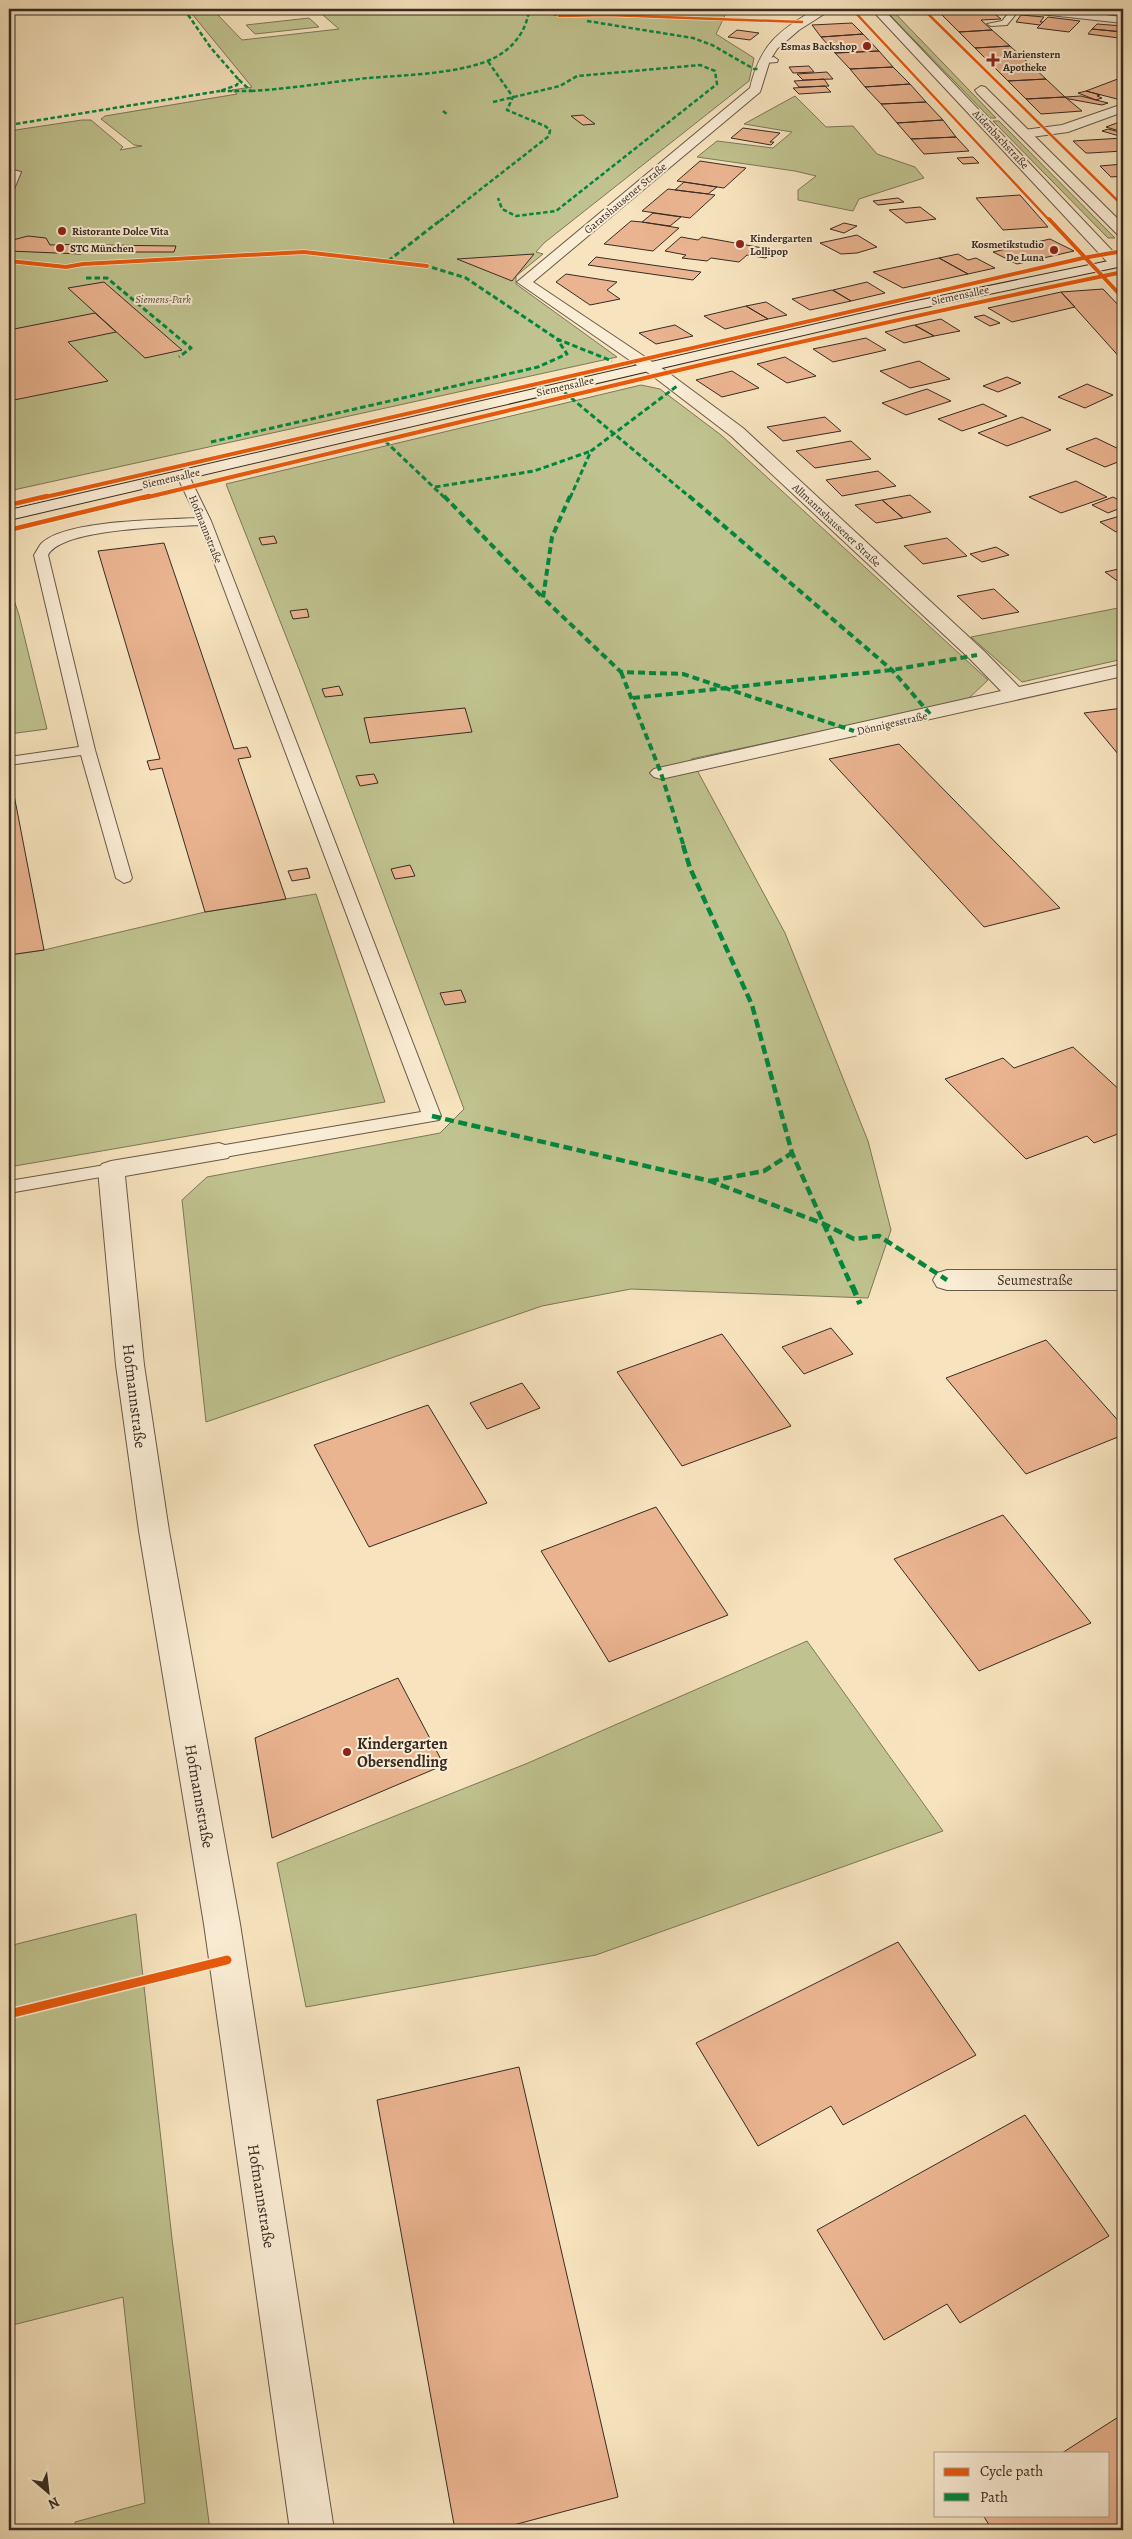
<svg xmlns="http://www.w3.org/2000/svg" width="1132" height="2539" font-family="Alegreya,serif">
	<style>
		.green { fill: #c0c38f; stroke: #7c7759 }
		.building { fill: #eab490; stroke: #392b23 }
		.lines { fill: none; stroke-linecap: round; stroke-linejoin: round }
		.service-casing { stroke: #68594a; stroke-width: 2 }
		.minor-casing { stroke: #68594a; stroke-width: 2 }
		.tertiary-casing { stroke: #68594a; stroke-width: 2 }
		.secondary-casing { stroke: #392b23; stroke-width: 2 }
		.service { fill: #faedd5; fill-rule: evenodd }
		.minor { fill: #faedd5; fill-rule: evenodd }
		.tertiary { fill: #faedd5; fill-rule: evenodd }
		.secondary { fill: #faedd5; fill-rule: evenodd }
		.quiet-far4 { stroke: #00873e; stroke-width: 2.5; stroke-dasharray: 4.5 2.5; stroke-linecap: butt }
		.quiet-far3 { stroke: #00873e; stroke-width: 3; stroke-dasharray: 5.5 3; stroke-linecap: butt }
		.quiet-far2 { stroke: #00873e; stroke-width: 4; stroke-dasharray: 7 4; stroke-linecap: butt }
		.quiet-far1 { stroke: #00873e; stroke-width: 4.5; stroke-dasharray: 9 4.5; stroke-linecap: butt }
		.quiet { stroke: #00873e; stroke-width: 5.5; stroke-dasharray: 11 5.5; stroke-linecap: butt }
		.cycleway-far3-casing { stroke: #faedd5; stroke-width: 4 }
		.cycleway-far2-casing { stroke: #faedd5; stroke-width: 5.5 }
		.cycleway-far1-casing { stroke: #faedd5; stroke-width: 7 }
		.cycleway-casing { stroke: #faedd5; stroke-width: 12 }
		.cycleway-far3 { stroke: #e8590c; stroke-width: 2.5 }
		.cycleway-far2 { stroke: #e8590c; stroke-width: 4 }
		.cycleway-far1 { stroke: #e8590c; stroke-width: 4.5 }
		.cycleway { stroke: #e8590c; stroke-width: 9 }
		.poi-dot { fill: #8f2418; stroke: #faedd5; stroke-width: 2 }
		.labels { text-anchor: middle; stroke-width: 4; stroke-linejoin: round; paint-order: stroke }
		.far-poi-label { font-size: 11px; font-weight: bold; fill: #392b23; stroke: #faedd5; text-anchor: start }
		.far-street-label { font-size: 11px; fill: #392b23; stroke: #faedd5 }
		.far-park-label { font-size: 11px; font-style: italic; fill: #5b513e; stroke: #faedd5 }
		.street-label { font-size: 14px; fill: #392b23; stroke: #faedd5 }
		.near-street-label { font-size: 16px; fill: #392b23; stroke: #faedd5 }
		.near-poi-label { font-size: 16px; font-weight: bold; fill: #392b23; stroke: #faedd5; text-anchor: start }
	</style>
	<rect width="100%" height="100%" fill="#f7e4be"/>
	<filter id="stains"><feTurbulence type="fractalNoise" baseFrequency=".004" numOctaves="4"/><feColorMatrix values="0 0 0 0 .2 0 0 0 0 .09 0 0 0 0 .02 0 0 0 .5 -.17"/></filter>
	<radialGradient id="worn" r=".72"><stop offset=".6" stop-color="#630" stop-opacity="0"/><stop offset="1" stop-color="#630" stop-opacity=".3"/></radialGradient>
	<!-- green -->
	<path class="green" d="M188,9h64l-36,4 26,27 97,-11 -23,-20h412l-12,25 38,24 -5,23 -205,162 -8,9 7,2 -27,22v8l101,73 -608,134v-360l73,-11h9l32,27 -3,3 22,-4 -8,-1 -33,-26 4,-3 132,-22 -5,-4 20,-3z
		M892,10l104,108h-6l-104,-107z
		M309,18l10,9 -64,7 -9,-9z
		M795,96l31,31 27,-1 24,28 38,13 9,11 -65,21 -6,12 -55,-11v-10l18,-14 -21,-5 -98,-14 20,-16 56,7 19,-16 -48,-8z
		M993,121h6l116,117h-7z
		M641,385l19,4 61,46 267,245 -21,20 -276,59 94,174 83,208 23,89 -23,68 -237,-9 -89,17 -336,116 -24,-222 25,-23 233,-44 24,-24 -160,-427 -78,-198z
		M9,585l10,30 28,114 -38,5z
		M1123,607v52l-101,23 -51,-45z
		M316,894l69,208 -376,65v-212l35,-5 161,-38z
		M807,1641l136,190 -347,124 -290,52 -29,-144 251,-100z
		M136,1914l36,325 38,291h-134l-1,-8 70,-19 -22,-206 -114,29v-380z"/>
	<!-- building -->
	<path class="building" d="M991,11l10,8 -20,1 11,10 -33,2 -19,-19z
		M1021,15l23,2 -4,5h3l-3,3 -24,-3z
		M1048,17l32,4 -11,11 -32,-4z
		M852,23l11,11 -42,3 -9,-12z
		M1097,24l26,2v6l-31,-3z
		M1092,29l31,3 -4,6 -31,-4z
		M737,30l22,3 -9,7 -22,-3z
		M992,30l18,16 -35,2 -16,-16z
		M863,34l16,17 -44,2 -14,-16z
		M1010,46l36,33 -38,2 -33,-33z
		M879,51l14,16 -43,2 -15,-16z
		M809,66l5,6 -21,1 -4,-6z
		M893,67l17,17 -45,3 -15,-18z
		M827,72l6,7 -30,1 -6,-6z
		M1123,77v20l-6,2 -31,-8z
		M824,79l5,7 -30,1 -5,-6z
		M1046,79l19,18 -39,2 -18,-18z
		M910,84l16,18 -45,2 -16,-17z
		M825,86l6,6 -32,2 -6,-6z
		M1086,91l14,4 -3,1 5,2 -6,2 -18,-7z
		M1081,96l15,4 12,3 -6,2 -33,-6 -4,-2z
		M1065,97l17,14 -41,3 -15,-15z
		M926,102l17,18 -46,3 -16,-19z
		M583,115l12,9 -12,1 -12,-9z
		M943,120l13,17 -45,2 -14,-16z
		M1122,121l1,11 -17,-5z
		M743,128l37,5 -10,9h4l-3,3 -40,-7z
		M1108,129l15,4v4l-21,-6z
		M956,137l13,14 -45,3 -13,-15z
		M1123,138v13l-33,2h-4l-13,-12z
		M973,157l6,6 -16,1 -6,-6z
		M700,161l46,7 -22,20 -47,-7z
		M1123,164v12l-12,1 -11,-11z
		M684,182l33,5 -9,7 -33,-4z
		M668,189l40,5 7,1 -25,23 -48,-7z
		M1020,195l28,32 -45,3 -27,-32z
		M898,198l6,4 -26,3 -5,-4z
		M920,207l16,12 -30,4 -17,-13z
		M653,213l28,4 -11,9 -28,-4z
		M631,221l11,1 37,6 -26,23 -49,-7z
		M844,223l13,3 -13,7 -14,-4z
		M857,235l20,12 -20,6 -16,1 -21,-11z
		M28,236l18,2 4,7 35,-1 -4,10 -72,-3v-10z
		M681,237l17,3 4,-3 72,13 -8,8 -19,-3 -8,7 -28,-4 -4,3 -25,-3 4,-3 -21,-4z
		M1050,239l24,12 -57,13 -24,-12z
		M97,245l79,1 -2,6h-80z
		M534,254l-22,27 -55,-22 31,-2z
		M958,254l10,6 8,-2 19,10 -27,6 -29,-16z
		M596,257l105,15 -8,8 -105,-15z
		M939,258l29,16 -65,14 -30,-16z
		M566,274l51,8 -10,8 13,9 -30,6 -34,-23z
		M104,282l78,68 -37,8 -77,-70z
		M867,282l18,11 -34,8 -18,-11z
		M1103,289l20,21v51l-62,-69z
		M832,290l19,11 -41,9 -18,-11z
		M1061,292l14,15 -63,15 -24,-14z
		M766,302l21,13 -19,4 -22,-13z
		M746,306l22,13 -43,10 -21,-13z
		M95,313l21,19 -48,10 40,39 -99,20v-71z
		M984,315l16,8 -10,3 -16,-9z
		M941,319l19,12 -26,5 -19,-11z
		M675,325l18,11 -37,8 -17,-11z
		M914,325l20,11 -30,7 -19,-11z
		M866,338l20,12 -53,12 -20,-13z
		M785,357l31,19 -29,7 -30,-19z
		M919,361l31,18 -40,9 -30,-17z
		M732,371l27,17 -37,9 -26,-17z
		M1007,377l14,6 -23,9 -15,-6z
		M1087,384l26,11 -28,13 -27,-11z
		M927,389l24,12 -45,14 -24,-12z
		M983,404l24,12 -45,15 -24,-12z
		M825,417l16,14 -58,10 -16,-14z
		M1022,417l29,13 -44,16 -29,-13z
		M1096,438l27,13v9l-18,7 -39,-18z
		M851,441l20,18 -56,9 -19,-17z
		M878,471l18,15 -54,10 -16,-16z
		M1076,481l31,16 -46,16 -32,-16z
		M910,495l21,17 -28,6 -21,-18z
		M1113,497l10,5v5l-15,6 -16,-8z
		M882,500l21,18 -27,5 -21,-18z
		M1123,515v14l-7,3 -16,-10z
		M274,536l3,7 -15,2 -3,-7z
		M947,538l20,18 -44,8 -19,-18z
		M164,543l70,206 13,-2 4,10 -13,2 48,140 -81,13 -43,-144 -12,2 -3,-9 13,-2 -62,-208z
		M996,547l13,8 -27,7 -12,-8z
		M1123,568v17l-18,-13z
		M994,589l25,23 -37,7 -25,-23z
		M307,609l2,8 -16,2 -3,-8z
		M339,686l4,9 -18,2 -3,-8z
		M465,708l7,24 -102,11 -6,-25z
		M1123,708v52l-39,-47z
		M899,744l161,164 -76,19 -155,-168z
		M9,769l35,181 -35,5z
		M374,774l4,9 -18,3 -4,-10z
		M410,865l5,11 -20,3 -4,-10z
		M307,868l3,10 -18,3 -4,-10z
		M461,990l5,12 -21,3 -5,-12z
		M1073,1047l50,46v39l-29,11 -7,-7 -61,23 -81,-80 58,-21 11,10z
		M831,1328l22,26 -49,20 -22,-27z
		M722,1334l69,92 -109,40 -65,-94z
		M1046,1340l77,86v9l-97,39 -80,-96z
		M522,1383l18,25 -53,21 -17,-26z
		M428,1405l59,98 -118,44 -55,-102z
		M656,1507l72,108 -119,47 -68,-111z
		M1003,1515l88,108 -112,48 -85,-112z
		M398,1678l46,87 -172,73 -17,-100z
		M898,1942l78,113 -133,70 -12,-19 -73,40 -62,-103z
		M519,2067l99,430 -123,33h-40l-78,-430z
		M1025,2115l84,121 -149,87 -13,-19 -63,36 -67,-110z
		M1123,2414v116h-131l-9,-15h125v-62h-46z"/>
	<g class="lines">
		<defs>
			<path id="service" d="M1012,9h8l-13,16 -16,1 -4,-2 15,-3z
				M774,57l4,3 -1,2 -12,1 -4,-3z
				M13,170l8,2 -7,17 -5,3v-14z
				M183,472l6,4 22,45 230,595 -2,4 -220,38 -7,-2 -2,-4 2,-4 7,-2 202,-34 -221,-587c-31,2 -138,3 -152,30l47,195 37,128 -2,3 -6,2 -8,-5 -35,-123 -72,10v-8l70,-10 -45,-192c3,-4 5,-10 9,-13 26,-22 118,-22 154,-24l-20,-42z
				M111,1164l7,2 3,4 -3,4 -109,19v-12z"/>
			<path id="minor" d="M816,9h16l-33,21 -22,19 -7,11 -10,32 -227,190 133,89 77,57 241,223 35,36 104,-23v12l-462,103 -7,-2 -4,-4 4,-4 347,-78 -31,-32 -239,-223 -77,-59 -137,-95 233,-194c10,-43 29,-58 66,-79z
				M1017,9h33l73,8v6l-101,-11z
				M1123,104v8l-55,20 -44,6 -6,-4 6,-4 38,-5z
				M219,1143l9,3 4,6 -4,6 -103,18 19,189 25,166 71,393 94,606h-44l-86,-606 -65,-393 -23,-166 -18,-195 4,-6 9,-3z
				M947,1270h176v20h-176l-10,-3 -4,-7 4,-7z"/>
			<path id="tertiary" d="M871,9h12l238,251 2,3 -2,3h-10z
				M981,86l4,1 138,137v12l-5,-1 -141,-142 -2,-3z"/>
			<path id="secondary" d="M1123,258v8l-216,45 -898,209v-10l898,-207z"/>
		</defs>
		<!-- service casing -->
		<use href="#service" class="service-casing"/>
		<!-- minor casing -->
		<use href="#minor" class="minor-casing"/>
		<!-- tertiary casing -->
		<use href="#tertiary" class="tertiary-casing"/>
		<!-- secondary casing -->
		<use href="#secondary" class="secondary-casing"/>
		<!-- service -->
		<use href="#service" class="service"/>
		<!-- minor -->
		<use href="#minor" class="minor"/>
		<!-- tertiary -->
		<use href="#tertiary" class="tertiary"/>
		<!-- secondary -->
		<use href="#secondary" class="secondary"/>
		<!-- quiet-far4 -->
		<path class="quiet-far4" d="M184,9l27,39 28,32
			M532,9l30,7
			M587,21l106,17 19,7 42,24h6
			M239,80l12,11h-31l17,-6z
			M251,91c39,-2 78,-9 117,-13 36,-3 96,-4 128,-21 18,-10 31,-27 33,-48
			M493,102l67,-16 17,-10 123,-11 15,6 2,13 -161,127 -40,5 -14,-7 -4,-11
			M443,111l4,3
			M9,125l211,-34
			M440,221l109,-85 1,-6 -5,-4 -38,-16 6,-13 -26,-37"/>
		<!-- quiet-far3 -->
		<path class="quiet-far3" d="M388,261l54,-42
			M424,265l42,13 91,61 55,22
			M86,278h21l84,70 -12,9
			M558,387l133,111
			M385,441l60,57
			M211,442l327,-75 29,-13 -10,-15
			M435,487l99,-16 57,-20
			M570,498l21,-47 86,-65"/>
		<!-- quiet-far2 -->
		<path class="quiet-far2" d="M444,496l99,102
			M570,496l-18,41 -9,61 78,74 62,2 171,57
			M689,496l203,174 38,44
			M621,672l40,101 23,74
			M633,698l259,-28 85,-15"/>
		<!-- quiet-far1 -->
		<path class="quiet-far1" d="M683,845l7,23 62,137 40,148 60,134
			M432,1116l278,65 114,43 30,15 25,-3 68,44
			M710,1181l54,-10 28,-18"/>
		<!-- quiet -->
		<path class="quiet" d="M852,1285l8,19"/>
		<defs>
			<path id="cycleway-far3" d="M852,9l198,212
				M923,9l200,197
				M559,16l48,-1 195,7"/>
			<path id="cycleway-far2" d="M1049,219l74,79
				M9,261l57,6 17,-3 221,-12 123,14
				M41,498l1042,-240 40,-7
				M144,498c326,-78 651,-159 979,-226"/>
			<path id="cycleway-far1" d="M9,505l38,-9
				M9,530l140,-34"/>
			<path id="cycleway" d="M9,2014l218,-54"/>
		</defs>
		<!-- cycleway-far3 casing -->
		<use href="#cycleway-far3" class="cycleway-far3-casing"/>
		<!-- cycleway-far2 casing -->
		<use href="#cycleway-far2" class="cycleway-far2-casing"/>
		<!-- cycleway-far1 casing -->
		<use href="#cycleway-far1" class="cycleway-far1-casing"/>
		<!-- cycleway casing -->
		<use href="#cycleway" class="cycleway-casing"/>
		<!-- cycleway-far3 -->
		<use href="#cycleway-far3" class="cycleway-far3"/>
		<!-- cycleway-far2 -->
		<use href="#cycleway-far2" class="cycleway-far2"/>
		<!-- cycleway-far1 -->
		<use href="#cycleway-far1" class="cycleway-far1"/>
		<!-- cycleway -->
		<use href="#cycleway" class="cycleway"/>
	</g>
	<!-- markers -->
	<g class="poi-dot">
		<circle cx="867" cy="46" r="5"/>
		<path d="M990.5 52.5h5v5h5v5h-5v5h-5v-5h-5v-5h5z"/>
		<circle cx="62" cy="231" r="5"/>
		<circle cx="740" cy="244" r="5"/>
		<circle cx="60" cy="248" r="5"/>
		<circle cx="1054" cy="250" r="5"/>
		<circle cx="347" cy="1752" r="5"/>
	</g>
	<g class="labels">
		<!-- far-poi labels -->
		<g class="far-poi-label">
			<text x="857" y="50" text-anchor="end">Esmas Backshop</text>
			<text x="1003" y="58">Marienstern<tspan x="1003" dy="13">Apotheke</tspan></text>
			<text x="72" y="235">Ristorante Dolce Vita</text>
			<text x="750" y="242">Kindergarten<tspan x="750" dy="13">Lollipop</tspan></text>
			<text x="1044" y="248" text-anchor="end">Kosmetikstudio<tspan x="1044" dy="13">De Luna</tspan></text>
			<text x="70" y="252">STC München</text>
		</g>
		<!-- far-street labels -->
		<g class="far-street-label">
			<text transform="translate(1001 139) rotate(47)" y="4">Aidenbachstraße</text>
			<text transform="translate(625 198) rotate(-40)" y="4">Garatshausener Straße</text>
			<text transform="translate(960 295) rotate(-12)" y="4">Siemensallee</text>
			<text transform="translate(565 386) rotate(-13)" y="4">Siemensallee</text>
			<text transform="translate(171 478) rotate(-13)" y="4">Siemensallee</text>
			<text transform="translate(837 525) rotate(43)" y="4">Allmannshausener Straße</text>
			<text transform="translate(206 529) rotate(68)" y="4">Hofmannstraße</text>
			<text transform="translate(892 723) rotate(-13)" y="4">Dönnigesstraße</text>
		</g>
		<!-- far-park labels -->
		<g class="far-park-label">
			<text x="163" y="303">Siemens-Park</text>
		</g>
		<!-- street labels -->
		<g class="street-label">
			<text x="1035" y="1285">Seumestraße</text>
		</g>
		<!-- near-street labels -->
		<g class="near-street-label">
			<text transform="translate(135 1396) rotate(83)" y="6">Hofmannstraße</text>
			<text transform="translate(200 1796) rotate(80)" y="6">Hofmannstraße</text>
			<text transform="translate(262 2196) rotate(81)" y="6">Hofmannstraße</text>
		</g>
		<!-- near-poi labels -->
		<g class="near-poi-label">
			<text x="357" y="1749">Kindergarten<tspan x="357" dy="18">Obersendling</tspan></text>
		</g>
	</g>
	<!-- margin -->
	<rect width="1132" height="2539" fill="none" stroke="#f7e4be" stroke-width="30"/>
	<rect x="10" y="10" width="1112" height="2519" fill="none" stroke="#392b23" stroke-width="2.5"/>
	<rect x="15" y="15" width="1102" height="2509" fill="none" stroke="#392b23"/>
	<!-- legend -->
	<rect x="934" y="2452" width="175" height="65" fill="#faedd5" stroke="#ad9f8e"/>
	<rect x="944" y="2468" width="25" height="8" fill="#e8590c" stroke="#ad9f8e"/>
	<text x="980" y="2476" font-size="15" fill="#392b23">Cycle path</text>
	<rect x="944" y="2493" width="25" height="8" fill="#00873e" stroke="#ad9f8e"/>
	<text x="980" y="2502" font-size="15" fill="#392b23">Path</text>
	<!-- north arrow -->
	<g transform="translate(48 2492) rotate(152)" stroke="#faedd5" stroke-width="4" paint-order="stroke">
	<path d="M0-4L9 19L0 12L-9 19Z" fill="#392b23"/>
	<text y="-8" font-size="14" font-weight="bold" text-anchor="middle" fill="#392b23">N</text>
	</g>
	<rect width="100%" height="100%" filter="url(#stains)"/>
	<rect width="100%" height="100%" fill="url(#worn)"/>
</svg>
